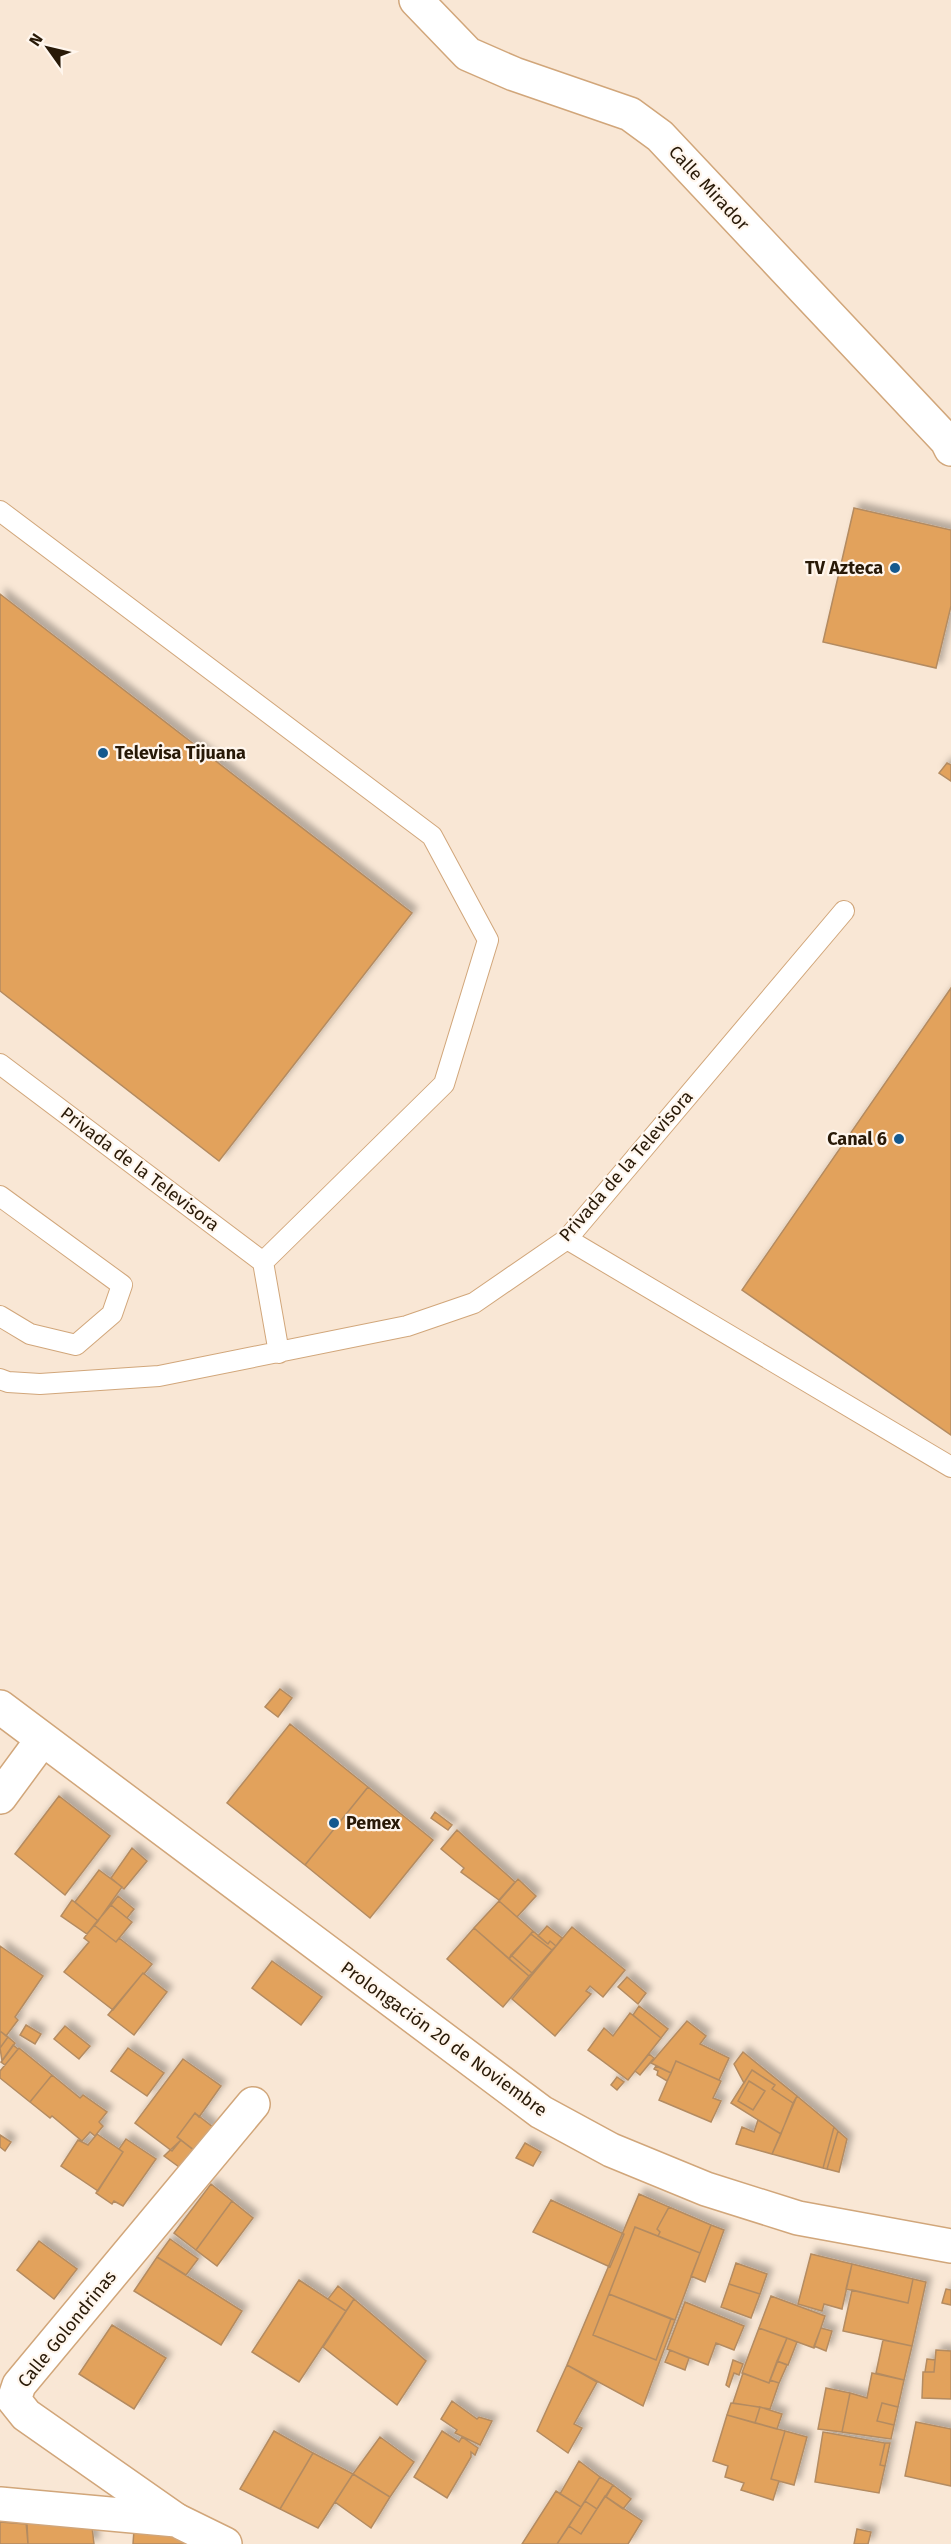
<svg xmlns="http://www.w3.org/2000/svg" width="951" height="2544" font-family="'Fira Sans',sans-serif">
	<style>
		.building { fill: #e2a25c; stroke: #b48b60; stroke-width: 1.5; fill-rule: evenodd; filter: url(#shadow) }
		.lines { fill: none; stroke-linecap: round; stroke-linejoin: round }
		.lane-casing { stroke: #d1a67a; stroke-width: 22 }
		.street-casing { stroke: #d1a67a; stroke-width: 36 }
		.secondary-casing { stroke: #d1a67a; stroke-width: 36 }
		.lane { stroke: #fff; stroke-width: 20 }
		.street { stroke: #fff; stroke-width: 33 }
		.secondary { stroke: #fff; stroke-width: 33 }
		.poi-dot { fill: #15598e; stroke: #fff6ed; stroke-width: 2 }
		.labels { text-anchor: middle; stroke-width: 4.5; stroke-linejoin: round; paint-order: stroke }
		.street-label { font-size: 18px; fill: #281907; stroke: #fff6ed }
		.poi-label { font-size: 18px; font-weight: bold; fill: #281907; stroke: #fff6ed; text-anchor: end }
	</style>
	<defs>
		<filter id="shadow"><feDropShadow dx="5.5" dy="-5.5" stdDeviation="3" flood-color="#0004"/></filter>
	</defs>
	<rect width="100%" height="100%" fill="#f9e7d5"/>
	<!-- building -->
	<path class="building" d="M854,508l97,22v76l-15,62 -113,-26z
		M0,594l412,319 -193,248 -219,-170z
		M947,763l4,2v16l-12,-8z
		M951,988v447l-209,-145z
		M280,1689l12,9 -14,19 -13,-10z
		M290,1724l78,63 -63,78 -78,-62z
		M368,1787l65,53 -63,78 -65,-53z
		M59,1796l51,40 -45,59 -50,-41z
		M435,1812l17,13 -4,5 -17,-12z
		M457,1830l58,52 -16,18 -38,-28 3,-4 -23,-19z
		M132,1848l15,13 -23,28 -13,-11z
		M99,1870l23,17 -24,34 -23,-19z
		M518,1879l18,17 -19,21 -18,-16z
		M118,1896l16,13 -7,9 -16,-13z
		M72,1900l26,21 -11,13 -26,-18z
		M499,1901l34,30 -24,28 -35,-31z
		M111,1905l21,17 -16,20 -22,-17z
		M94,1925l22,17 3,-4 33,26 -8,10 -1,-1 -30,37 -49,-38 25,-30 -5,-4z
		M547,1926l15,12 -6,8 -6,-5 -2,3 -10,-8z
		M572,1927l53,43 -22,27 -13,-11 -4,5 5,3 -36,42 -43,-37z
		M474,1928l55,48 -26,31 -56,-48z
		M533,1931l15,13 2,-3 6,5 -4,4 -21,-16z
		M531,1934l21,16 -20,23 -21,-18z
		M0,1946l43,30 -28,41 3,3 -12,16 -6,-5z
		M511,1955l21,18 -3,3 -20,-17z
		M272,1961l50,36 -21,28 -49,-37z
		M143,1973l24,19 -33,43 -26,-20z
		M627,1977l19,16 -8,11 -20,-17z
		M639,2006l29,23 -7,9 -28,-23z
		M630,2013l31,25 -33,42 -40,-30 16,-22 9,8z
		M687,2021l19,15 -6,8 29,14 -10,22 -43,-19 -5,12 -20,-10z
		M26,2025l15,9 -6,10 -15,-9z
		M65,2026l25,20 -11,13 -25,-20z
		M0,2031l8,6 -8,11z
		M8,2037l7,6 -13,18 -2,-13z
		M13,2045l5,4 -13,16 -4,-3z
		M19,2048l33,27 -22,27 -30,-24v-7z
		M128,2048l36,25 -17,23 -36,-25z
		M743,2052l54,44 -4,7 -21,-14 3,-4 -23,-15 -8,13 -10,-19z
		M649,2054l5,4 -14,17 -5,-4z
		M183,2059l38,27 -22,31 -4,-4 -18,24 4,3 -9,11 -37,-28z
		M676,2061l45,20 -8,17 8,3 -10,21 -52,-22z
		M656,2066l15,7 -4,8 -10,-6 1,-4 -4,-2z
		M752,2070l23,15 -3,4 21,14 -12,31 -50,-31zM749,2081l16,10 -12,19 -15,-9z
		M52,2075l28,23 3,-3 24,17 -8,10 4,4 -8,10 -5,-4 -8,9 -30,-25 -2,2 -20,-16z
		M617,2077l7,5 -7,8 -6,-5z
		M749,2081l16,10 -12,19 -15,-9z
		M797,2096l37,31 -11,41 -51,-14z
		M195,2113l19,15 -18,24 -19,-15z
		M758,2120l23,14 -9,20 -36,-10 6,-17 12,5z
		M834,2127l4,4 -11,38 -4,-1z
		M838,2131l9,8 -8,33 -12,-3z
		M97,2134l26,18 -25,39 -37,-25 17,-26 10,5z
		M0,2135l11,7 -6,9 -5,-4z
		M126,2139l30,20 -33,47 -9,-5 -2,3 -16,-11 27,-41 -4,-3z
		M181,2140l18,14 -13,18 -22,-16z
		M525,2143l16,9 -8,14 -17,-8z
		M211,2184l21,17 -36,49 -22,-17z
		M639,2194l30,13 -12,22 3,3 -2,4 -23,-9 -42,108 63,25 15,-41 4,1 -32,86 -76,-41z
		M551,2200l73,34 -14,33 -77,-35z
		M232,2201l21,17 -36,48 -21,-16z
		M669,2207l42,18 -11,28 -42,-17 2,-4 -3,-3z
		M711,2225l13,5 -19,52 -14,-6z
		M635,2227l65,26 -25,67 -66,-26z
		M170,2239l28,20 -12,16 -29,-18z
		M39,2241l38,28 -23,30 -37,-29z
		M811,2254l41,10 -10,45 -18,-5 -2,7 -24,-7z
		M157,2257l85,54 -21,34 -87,-54z
		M736,2263l31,11 -7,20 -31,-10z
		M852,2264l61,15 -5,24 -62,-14z
		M913,2279l13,3 -14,64 -69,-15 9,-41 56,13z
		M299,2280l47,31 -47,71 -47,-30z
		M729,2284l31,10 -9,24 -30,-11z
		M338,2286l16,13 -8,12 -18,-12z
		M946,2289l5,1v15l-9,-2z
		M609,2294l62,25 -15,41 -63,-25z
		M771,2296l54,20 -11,32 -55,-20z
		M354,2299l72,62 -29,44 -74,-58z
		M685,2302l59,24 -10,24 -18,-7 -8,22 -41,-16z
		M112,2325l54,33 -32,51 -55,-35z
		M759,2328l28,10 -18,45 -27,-10z
		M821,2328l11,3 -6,20 -12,-5z
		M787,2338l10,4 -9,23 -11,-4z
		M883,2340l29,6 -8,34 -28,-7z
		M670,2350l19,8 -4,12 -20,-8z
		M936,2350l15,1v48l-29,-1 1,-26h11z
		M927,2359l8,1 -1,12h-9z
		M733,2360l10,4 -4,11 -5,-2 -5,14 -3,-2z
		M777,2361l10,4 -8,18 -9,-3z
		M567,2365l30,17 -23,42 8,4 -14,25 -31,-22z
		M743,2373l26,10 1,-3 9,3 -9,26 -37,-6z
		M872,2373l32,7 -6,27 -16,-4 -5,18 17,4 -3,14 -49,-7 8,-39 17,5z
		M826,2388l24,5 -8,39 -24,-3z
		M452,2401l25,18 2,-2 13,4 -12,24 -25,-12 2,-3 -16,-11z
		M731,2403l29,4 -5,16 -28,-8z
		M882,2403l16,4 -4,18 -17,-4z
		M760,2407l22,7 -5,15 -22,-6z
		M727,2415l58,16 -14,48 8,2 -6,19 -32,-10 3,-7 -19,-6 3,-11 -15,-5z
		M916,2422l35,7v57l-46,-10z
		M274,2431l39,22 -33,56 -40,-20z
		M442,2431l17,11 3,-5 16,11 -3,7 -4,-3v5l-24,41 -33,-21z
		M785,2431l22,6 -13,48 -23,-6z
		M823,2432l62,11 -5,22 5,1 -6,27 -64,-11z
		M380,2437l34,25 -24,35 -37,-23z
		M885,2443h5l-5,23 -5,-1z
		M313,2453l40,21 -35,54 -38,-19z
		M579,2461l21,16 -19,30 -21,-13z
		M353,2474l37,23 -19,31 -36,-26z
		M600,2477l13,8 -16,24 -12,-8z
		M613,2485l18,14 -8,10 -17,-12z
		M556,2491l25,16 -24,37h-35z
		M605,2496l37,25 -14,23h-71l12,-18 12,8z
		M585,2501l12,8 -16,25 -12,-8z
		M0,2522l27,2 1,20h-28z
		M26,2522l66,5 2,17h-66z
		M857,2529l14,3 -3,12h-14z
		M134,2530l53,6 -1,8h-53z"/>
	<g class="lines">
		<defs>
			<path id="lane" d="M0,511l432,325 56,104 -44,144 -181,178
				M0,1064l263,198 16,91
				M0,1196l122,89 -10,29 -36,31 -46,-11 -30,-18
				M567,1239l384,228
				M0,1379l8,3 32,2 119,-8 248,-50 67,-23 93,-64 277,-328"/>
			<path id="street" d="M416,0l52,54 46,20 116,40 30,22 287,305 4,8
				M0,1797l42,-57
				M176,2520l-150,-105 -12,-15 5,-15 234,-281"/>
			<path id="secondary" d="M0,1707l541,405 70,38 95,39 92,29 153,28
				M0,2504l176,16 49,24"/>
		</defs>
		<!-- lane casing -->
		<use href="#lane" class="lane-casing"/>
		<!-- street casing -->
		<use href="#street" class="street-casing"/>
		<!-- secondary casing -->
		<use href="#secondary" class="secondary-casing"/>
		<!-- lane -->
		<use href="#lane" class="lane"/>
		<!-- street -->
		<use href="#street" class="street"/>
		<!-- secondary -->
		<use href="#secondary" class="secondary"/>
	</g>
	<!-- markers -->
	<g class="poi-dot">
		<circle cx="895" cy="568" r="6"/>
		<circle cx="103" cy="753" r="6"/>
		<circle cx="899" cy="1139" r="6"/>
		<circle cx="334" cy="1823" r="6"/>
	</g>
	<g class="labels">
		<!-- street labels -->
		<g class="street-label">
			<text transform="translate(709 188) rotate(47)" y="6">Calle Mirador</text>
			<text transform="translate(626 1166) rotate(-49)" y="6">Privada de la Televisora</text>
			<text transform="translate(140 1169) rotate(37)" y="6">Privada de la Televisora</text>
			<text transform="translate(444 2039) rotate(36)" y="6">Prolongación 20 de Noviembre</text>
			<text transform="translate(67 2329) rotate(-51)" y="6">Calle Golondrinas</text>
		</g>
		<!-- poi labels -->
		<g class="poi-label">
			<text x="883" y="574">TV Azteca</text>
			<text x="115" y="759" text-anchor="start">Televisa Tijuana</text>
			<text x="887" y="1145">Canal 6</text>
			<text x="346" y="1829" text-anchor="start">Pemex</text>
		</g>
	</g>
	<!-- north arrow -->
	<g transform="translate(48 48) rotate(304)" stroke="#fff6ed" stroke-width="4.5" paint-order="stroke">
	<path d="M0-4.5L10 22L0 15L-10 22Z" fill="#281907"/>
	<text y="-9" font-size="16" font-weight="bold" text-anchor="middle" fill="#281907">N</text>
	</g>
</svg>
